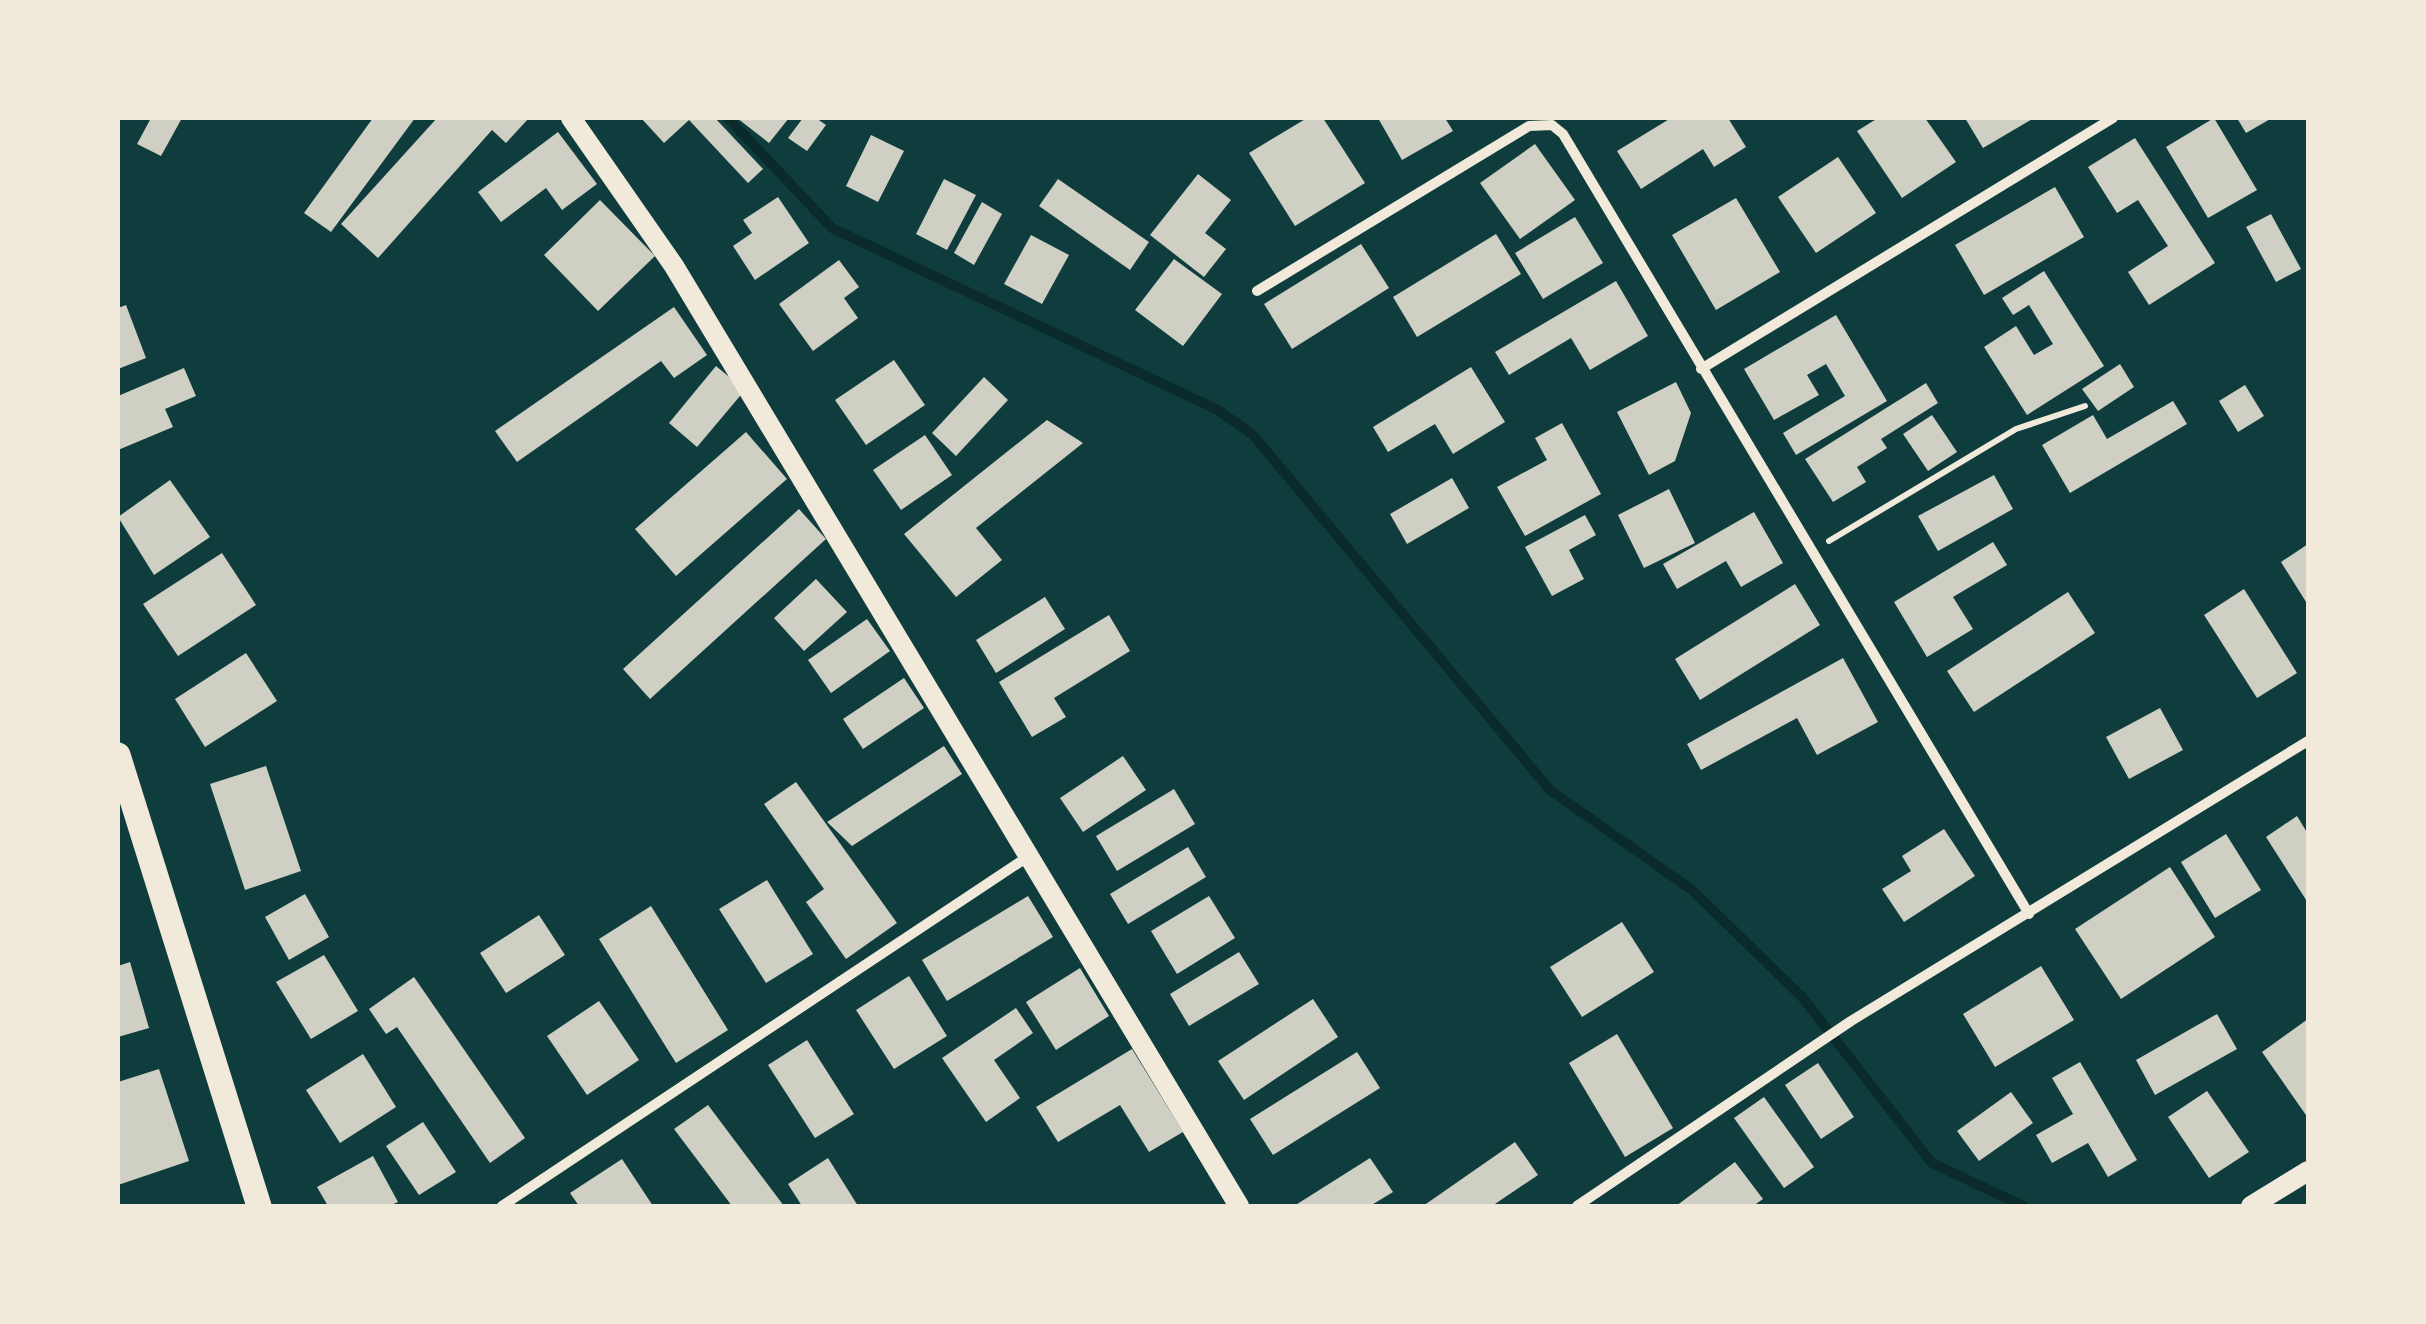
<svg xmlns="http://www.w3.org/2000/svg" width="2426" height="1324" font-family="'IBM Plex Serif',serif">
	<style>
		.lines { fill: none; stroke-linecap: round; stroke-linejoin: round }
		.stream { stroke: #0a2a2b; stroke-width: 10 }
		.building { fill: #cfcfc3 }
		.path { stroke: #f1e9da; stroke-width: 6 }
		.minor { stroke: #f1e9da; stroke-width: 10 }
		.secondary { stroke: #f1e9da; stroke-width: 20 }
		.primary { stroke: #f1e9da; stroke-width: 25 }
	</style>
	<rect width="100%" height="100%" fill="#0f3d3e"/>
	<g class="lines">
		<!-- stream -->
		<path class="stream" d="M728,118l104,110 386,182 35,25 297,355 142,100 110,107 130,166 91,43"/>
	</g>
	<!-- building -->
	<path class="building" d="M151,118h31l-21,38 -24,-12z
		M373,118h42l-84,114 -27,-19z
		M437,118h92l-23,25 -14,-13 -114,128 -37,-34z
		M641,118h74l48,51 -15,14 -59,-63 -25,23z
		M737,118h52l-20,25z
		M803,118h13l10,7 -19,26 -19,-13z
		M1307,118h16l42,65 -70,43 -46,-73z
		M1378,118h67l8,13 -51,29z
		M1671,118h57l18,29 -32,20 -11,-18 -62,40 -24,-38z
		M1878,118h47l31,44 -54,36 -45,-67z
		M1965,118h69l-51,30z
		M2214,118l43,72 -49,28 -42,-71z
		M2237,118h35l-26,15z
		M558,132l39,52 -35,26 -16,-22 -45,34 -23,-30z
		M871,135l33,16 -26,51 -32,-16z
		M2135,138l80,125 -66,42 -21,-33 40,-26 -30,-46 -21,13 -29,-46z
		M1535,144l40,56 -55,39 -40,-56z
		M1838,157l38,56 -60,40 -38,-56z
		M1198,174l33,26 -26,33 21,16 -22,28 -54,-42z
		M944,179l32,16 -29,55 -31,-16z
		M1058,179l91,63 -19,28 -91,-64z
		M2055,187l29,50 -100,58 -29,-50z
		M778,197l31,46 -54,37 -22,-34 19,-13 -9,-13z
		M1736,198l44,74 -64,38 -44,-75z
		M600,200l55,56 -57,55 -54,-56z
		M982,202l20,12 -28,51 -20,-12z
		M2271,214l30,55 -25,13 -30,-55z
		M1575,217l28,46 -60,36 -28,-46z
		M1496,234l25,40 -104,63 -24,-40z
		M1031,235l38,20 -27,49 -38,-20z
		M1361,244l28,44 -97,61 -28,-45z
		M1174,259l48,35 -39,52 -48,-36z
		M839,260l20,27 -15,11 14,20 -45,33 -34,-47z
		M2044,271l60,95 -77,49 -43,-68 32,-21 18,29 19,-11 -24,-39 -16,10 -11,-17z
		M1616,281l32,55 -58,34 -19,-32 -62,37 -14,-23z
		M126,305l20,53 -28,11v-61z
		M674,307l33,48 -33,23 -13,-17 -144,101 -22,-31z
		M1836,315l51,86 -91,54 -13,-22 62,-37 -19,-32 -19,11 12,20 -45,25 -30,-51z
		M894,360l31,45 -59,40 -31,-45z
		M2120,364l14,23 -36,24 -16,-22z
		M716,366l29,24 -48,57 -28,-24z
		M1471,367l34,55 -52,32 -18,-30 -47,28 -15,-25z
		M184,368l12,28 -31,13 8,18 -55,23v-54z
		M984,377l24,23 -52,56 -24,-23z
		M1676,382l15,31 -16,48 -26,14 -32,-63z
		M1926,383l12,20 -57,36 6,9 -30,19 9,15 -33,20 -28,-43z
		M2245,385l19,31 -26,16 -19,-31z
		M2173,401l14,23 -117,69 -28,-48 51,-30 14,24z
		M1932,415l25,37 -29,19 -25,-37z
		M1047,420l36,23 -107,85 26,32 -46,37 -52,-63z
		M1562,423l39,71 -76,42 -28,-49 50,-27 -12,-22z
		M746,432l41,47 -111,97 -41,-47z
		M925,435l27,40 -51,35 -28,-40z
		M1994,475l19,34 -75,42 -20,-35z
		M1452,478l17,30 -62,36 -17,-30z
		M170,480l40,57 -56,38 -36,-58z
		M1669,489l26,54 -51,25 -26,-53z
		M799,509l27,30 -176,160 -27,-30z
		M1754,512l29,51 -42,24 -15,-26 -49,28 -14,-25z
		M1585,515l11,20 -27,15 15,29 -32,17 -27,-49z
		M1993,542l14,23 -54,32 20,32 -46,28 -33,-55z
		M2308,544v61l-27,-43z
		M222,553l34,52 -78,51 -35,-52z
		M816,579l31,33 -43,39 -30,-33z
		M1795,584l25,41 -120,75 -25,-41z
		M2244,589l53,84 -40,25 -53,-83z
		M2068,592l27,41 -121,79 -27,-41z
		M1045,597l20,32 -69,44 -20,-33z
		M1109,615l21,36 -76,47 12,19 -34,20 -33,-55z
		M867,619l23,32 -59,42 -23,-33z
		M246,653l31,48 -72,46 -30,-48z
		M1843,658l35,64 -61,33 -20,-37 -96,52 -14,-26z
		M904,678l20,30 -61,41 -20,-30z
		M2160,708l23,42 -54,29 -23,-42z
		M944,746l18,28 -110,72 -25,-24z
		M1123,756l23,34 -63,42 -23,-34z
		M266,766l35,105 -56,19 -35,-106z
		M796,782l101,141 -51,36 -40,-57 18,-13 -60,-85z
		M1174,789l21,35 -78,47 -21,-35z
		M2297,816l11,18v69l-42,-66z
		M1944,829l31,47 -71,46 -22,-33 29,-18 -9,-15z
		M2226,834l35,56 -46,28 -34,-56z
		M1188,847l18,30 -78,47 -18,-30z
		M2170,867l45,70 -94,62 -46,-70z
		M767,880l46,74 -47,29 -47,-74z
		M305,894l24,43 -40,23 -24,-43z
		M1028,896l25,41 -106,64 -25,-41z
		M1209,896l26,42 -58,36 -26,-43z
		M651,906l77,124 -52,33 -77,-124z
		M539,915l26,40 -59,38 -26,-40z
		M1622,922l32,50 -72,45 -32,-50z
		M1239,952l20,32 -70,42 -19,-32z
		M324,955l34,56 -47,28 -35,-57z
		M130,962l19,66 -31,9v-71z
		M2041,966l33,54 -79,47 -32,-53z
		M1080,968l29,48 -53,34 -30,-48z
		M909,976l38,60 -53,33 -38,-59z
		M414,977l111,161 -35,25 -93,-136 -11,7 -17,-25z
		M1313,999l25,38 -94,63 -26,-39z
		M599,1001l40,59 -52,35 -40,-59z
		M1016,1008l17,25 -39,27 26,38 -34,24 -44,-64z
		M2217,1014l20,35 -82,46 -19,-35z
		M2308,1019v99l-46,-66z
		M1617,1034l56,94 -48,29 -56,-94z
		M807,1040l47,74 -39,24 -47,-73z
		M1132,1049l51,83 -34,20 -29,-47 -62,37 -22,-35z
		M1357,1052l23,36 -107,67 -23,-36z
		M363,1054l33,53 -56,36 -34,-53z
		M2080,1062l57,98 -29,17 -20,-34 -36,20 -16,-28 37,-21 -21,-36z
		M1818,1063l36,54 -33,22 -36,-54z
		M159,1069l30,92 -71,24v-103z
		M2207,1091l42,61 -40,26 -41,-61z
		M2011,1092l22,31 -54,38 -22,-30z
		M1764,1097l50,70 -30,21 -50,-70z
		M708,1105l76,101h-52l-58,-77z
		M423,1122l33,50 -37,23 -33,-49z
		M1515,1142l23,33 -46,31h-69z
		M373,1156l25,46 -9,4h-61l-11,-19z
		M828,1158l30,48h-56l-14,-22z
		M1370,1158l23,34 -23,14h-76z
		M622,1159l31,47h-74l-9,-13z
		M1735,1162l28,37 -10,7h-77z"/>
	<g class="lines">
		<!-- path -->
		<path class="path" d="M1829,541l187,-112 69,-23"/>
		<!-- minor -->
		<path class="minor" d="M1257,291l272,-165 23,-1 11,9 466,780
			M1701,369l412,-251
			M502,1206l524,-348
			M1577,1206l274,-185 457,-280"/>
		<!-- secondary -->
		<path class="secondary" d="M571,118l103,148 565,940
			M2251,1206l57,-35"/>
		<!-- primary -->
		<path class="primary" d="M118,755l141,451"/>
	</g>
	<!-- border -->
	<rect width="2426" height="1324" fill="none" stroke="#f1e9da" stroke-width="240"/>
</svg>
